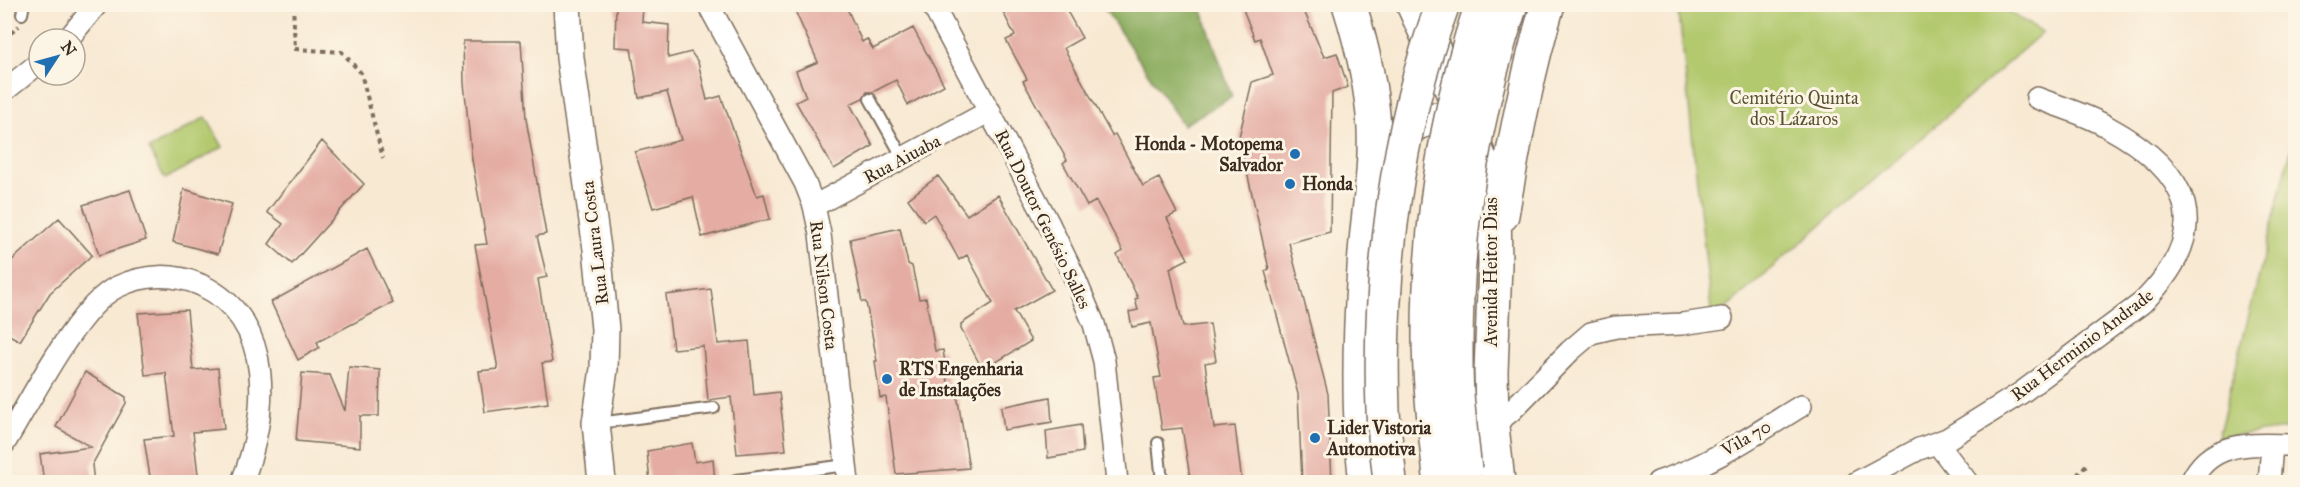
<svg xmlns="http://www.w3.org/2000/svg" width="2300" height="487" font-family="'IM FELL Great Primer',serif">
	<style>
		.green { fill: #b2c96e; stroke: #767a46; stroke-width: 1.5 }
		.forest { fill: #8dad61; stroke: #646c40; stroke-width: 1.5 }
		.building { fill: #e4aca3 }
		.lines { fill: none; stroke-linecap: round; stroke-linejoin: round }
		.service-casing { stroke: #7d6d5d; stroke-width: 14 }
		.minor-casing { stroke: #7d6d5d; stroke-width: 24 }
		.tertiary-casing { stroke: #7d6d5d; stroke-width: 30 }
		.primary-casing { stroke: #7d6d5d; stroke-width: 36 }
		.path { stroke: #7d6d5d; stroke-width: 4; stroke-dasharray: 4.5 4.5; stroke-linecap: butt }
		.service { stroke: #fff; stroke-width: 10 }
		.minor { stroke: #fff; stroke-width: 21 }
		.tertiary { stroke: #fff; stroke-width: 27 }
		.primary { stroke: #fff; stroke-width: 33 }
		.primary-bridge-casing { stroke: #7d6d5d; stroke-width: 36; stroke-linecap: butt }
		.trunk-bridge-casing { stroke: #7d6d5d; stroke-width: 36; stroke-linecap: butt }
		.primary-bridge { stroke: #fff; stroke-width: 33 }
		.trunk-bridge { stroke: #fff; stroke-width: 33 }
		.poi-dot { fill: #1f6fb2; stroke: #fcf5e5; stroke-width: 2 }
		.labels { text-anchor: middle; stroke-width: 6; stroke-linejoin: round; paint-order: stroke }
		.park-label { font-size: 18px; fill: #595232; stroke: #fcf5e5 }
		.poi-label { font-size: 18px; font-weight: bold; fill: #3b2a1e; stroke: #fcf5e5; text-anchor: start }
		.street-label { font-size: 18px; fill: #3b2a1e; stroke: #fcf5e5 }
	</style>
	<rect width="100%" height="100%" fill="#fcf5e5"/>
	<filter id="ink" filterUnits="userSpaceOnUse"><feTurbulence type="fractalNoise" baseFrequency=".0167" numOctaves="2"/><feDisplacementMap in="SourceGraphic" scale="12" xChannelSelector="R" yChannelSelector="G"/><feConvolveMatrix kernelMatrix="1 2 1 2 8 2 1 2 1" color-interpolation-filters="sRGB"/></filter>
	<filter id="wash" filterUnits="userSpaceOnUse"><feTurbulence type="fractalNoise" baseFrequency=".008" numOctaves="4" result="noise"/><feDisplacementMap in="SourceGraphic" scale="24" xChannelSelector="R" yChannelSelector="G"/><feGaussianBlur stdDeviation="1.35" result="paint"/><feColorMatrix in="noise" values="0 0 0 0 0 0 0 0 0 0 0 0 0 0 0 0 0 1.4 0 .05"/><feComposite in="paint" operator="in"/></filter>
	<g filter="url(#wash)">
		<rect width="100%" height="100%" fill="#f8e9d3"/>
		<!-- green -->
		<path class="green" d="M1678,5h318l47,27 -331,288z
			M206,117l17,30 -58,32 -16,-30z
			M2295,134v294l-77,9z"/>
		<!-- forest -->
		<path class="forest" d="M1102,5h98l32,92 -49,28z"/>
		<g id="blocks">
			<!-- building -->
			<path class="building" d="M616,4h27l-1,18 27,3 -1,33 23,-6 7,10 9,38 14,-4 36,100 7,-2 6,25 -68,18 -9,-40 -40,11 -18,-56 46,-12 -14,-48 -28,6 -8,-50 -16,-1z
				M792,4h53l17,38 5,-3 6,10 40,-21 31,57 -36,20 -12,-25 -23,12h-6l-4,6 -13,6 23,42 -39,23 -38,-67 10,-5 -10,-26 22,-9z
				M999,4h64l19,34 -18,10 48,88 3,-2 28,52 16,-8 18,35 -10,5 21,41 -18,9 13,59 27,-3 6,37 -11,2 9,65 21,-2 7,57h-51l-9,-55 -20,2 -8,-52 7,-1 -10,-54 -19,4 -3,-15 9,-2 -3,-11 3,-1 -21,-43 6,-4 -27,-50 -9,5 -24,-43 4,-3 -44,-79 4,-2 -21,-39 9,-4z
				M1241,4h60l23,53 13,-4 11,34 -16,6 -2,139 -41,11 39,151 4,89h-30l-4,-89 -33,-123 4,-2 -30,-132 13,-55 21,-7 -13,-37 -5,2z
				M463,41h58l5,78 20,115 -9,2 10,41 -9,2 14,83 -10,1 6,40 -63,9 -6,-41 19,-2 -23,-124 12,-1 -15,-84 -8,-77z
				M322,141l42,43 -72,80 -23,-20 14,-20 -16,-12z
				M938,176l29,39 31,-20 54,95 -38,21 17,30 -48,29 -22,-41v-5l32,-21 -26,-48 -8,5 -25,-46 -10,7 -16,-22z
				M184,189l48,15 -14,50 -45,-12z
				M130,190l16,50 -47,15 -16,-50z
				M59,218l33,37 -42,38 -30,48 -16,-9v-61l6,-9z
				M900,228l8,36 4,2 7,33 7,-1 9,53 8,-1 7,45 7,-1 12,74 -73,6 -10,-77 -6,1 -5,-37h2l-11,-59h-4l-12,-63z
				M367,249l26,54 -76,39 2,6 -21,12 -27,-58z
				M711,289l7,55 31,-3 5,54 25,-3 7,58 -49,4 -6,-57 -23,3 -5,-54 -30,3 -7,-54z
				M187,310l6,60 25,-2 6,61 -31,3 6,51h-48l-7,-44 30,-3 -8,-63 -21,2 -7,-62z
				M349,367l31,3 -1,46h-19v31l-64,-6 6,-68 28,2 15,36z
				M85,372l41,25v6l-34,62 2,18h-50l-4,-29 51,-7 -35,-20z
				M1050,397l2,25 -48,8 -3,-23z
				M1081,425l2,27 -35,6 -2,-27z
				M692,443l3,19 18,-3 2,24h-65l-3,-32z"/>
		</g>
	</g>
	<g filter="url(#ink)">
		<use href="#blocks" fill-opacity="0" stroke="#7d6d5d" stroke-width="1.5"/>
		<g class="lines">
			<defs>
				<path id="service" d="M22,14l2,-10
					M870,99l33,59
					M598,423l116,-15
					M1158,443l4,39
					M736,480l110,-15"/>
				<path id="minor" d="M708,4l97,179 9,23 6,28 28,248
					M932,4l117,220 24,50 21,50 10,37 13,121
					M68,39l29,-35
					M4,91l35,-28
					M814,206l176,-95
					M1492,426l19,-15 59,-60 21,-18 25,-6 66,-3 40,-6
					M1937,443l30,39
					M4,444c25,-40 73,-138 113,-157 27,-13 57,-14 84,-2 76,36 67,132 41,197
					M1658,482c51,-16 97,-48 143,-76
					M1857,482l62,-33 28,-10 74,-46 121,-90c75,-75 49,-131 -36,-177 -21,-12 -46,-19 -69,-28
					M2191,482c20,-44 64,-37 105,-37
					M2269,482l3,-37"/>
				<path id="tertiary" d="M567,4l3,54 27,191 8,80 -1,40 -8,54 6,59"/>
				<path id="primary" d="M1349,4c13,41 23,82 25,125 2,47 -8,93 -10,140 -5,71 -7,143 2,213
					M1413,4l46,102 31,78 4,23 1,57 -4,108 1,54 6,56
					M1390,145c25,-28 44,-32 78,-18
					M1502,215c12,-71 25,-141 46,-211"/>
			</defs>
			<!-- service casing -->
			<use href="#service" class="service-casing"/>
			<!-- minor casing -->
			<use href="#minor" class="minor-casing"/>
			<!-- tertiary casing -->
			<use href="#tertiary" class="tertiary-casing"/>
			<!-- primary casing -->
			<use href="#primary" class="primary-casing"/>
			<!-- path -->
			<path class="path" d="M293,4l2,45 47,3 19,21 22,85
				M4,39l15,-13
				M2071,482l16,-18"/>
			<!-- service -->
			<use href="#service" class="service"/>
			<!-- minor -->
			<use href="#minor" class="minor"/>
			<!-- tertiary -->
			<use href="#tertiary" class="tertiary"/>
			<!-- primary -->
			<use href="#primary" class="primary"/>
			<defs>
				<path id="primary-bridge" d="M1390,482c-2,-24 -6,-48 -7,-72 -5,-132 13,-281 60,-406"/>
				<path id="trunk-bridge" d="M1465,470c-3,-25 -6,-51 -8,-76 -2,-32 -1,-64 0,-96 4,-101 22,-198 54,-294
					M1440,476c-5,-47 -11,-94 -11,-141 0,-112 17,-224 53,-331"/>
			</defs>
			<!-- primary-bridge casing -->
			<use href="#primary-bridge" class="primary-bridge-casing"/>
			<!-- trunk-bridge casing -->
			<use href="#trunk-bridge" class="trunk-bridge-casing"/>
			<!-- primary-bridge -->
			<use href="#primary-bridge" class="primary-bridge"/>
			<!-- trunk-bridge -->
			<use href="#trunk-bridge" class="trunk-bridge"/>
		</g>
	</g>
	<!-- markers -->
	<g class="poi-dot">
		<circle cx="1295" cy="154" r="6"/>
		<circle cx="1290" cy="184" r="6"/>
		<circle cx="887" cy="379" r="6"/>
		<circle cx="1315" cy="438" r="6"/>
	</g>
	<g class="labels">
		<!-- park labels -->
		<g class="park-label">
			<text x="1794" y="104">Cemitério Quinta<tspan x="1794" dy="21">dos Lázaros</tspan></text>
		</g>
		<!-- poi labels -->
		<g class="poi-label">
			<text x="1283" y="150" text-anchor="end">Honda - Motopema<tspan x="1283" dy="21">Salvador</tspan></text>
			<text x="1302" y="190">Honda</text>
			<text x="899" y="375">RTS Engenharia<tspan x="899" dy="21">de Instalações</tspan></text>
			<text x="1327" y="434">Lider Vistoria<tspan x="1327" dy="21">Automotiva</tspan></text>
		</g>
		<!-- street labels -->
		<g class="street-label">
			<text transform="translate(902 159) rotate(-28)" y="6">Rua Aiuaba</text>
			<text transform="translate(1043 219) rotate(64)" y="6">Rua Doutor Genésio Salles</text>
			<text transform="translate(595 243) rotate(-97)" y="6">Rua Laura Costa</text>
			<text transform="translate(1491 272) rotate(-90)" y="6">Avenida Heitor Dias</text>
			<text transform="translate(824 285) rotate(83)" y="6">Rua Nilson Costa</text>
			<text transform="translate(2082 345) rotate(-37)" y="6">Rua Herminio Andrade</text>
			<text transform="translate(1746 438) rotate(-30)" y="6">Vila 70</text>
		</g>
	</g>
	<!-- margin -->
	<rect width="2300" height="487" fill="none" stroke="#fcf5e5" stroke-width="24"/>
	<!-- north arrow -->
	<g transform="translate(57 57) rotate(54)"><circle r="28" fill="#fcf5e5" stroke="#afa495" stroke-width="1.5"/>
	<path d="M0-4.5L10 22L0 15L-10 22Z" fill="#1f6fb2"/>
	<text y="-9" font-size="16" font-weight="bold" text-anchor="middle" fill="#3b2a1e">N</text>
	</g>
</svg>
